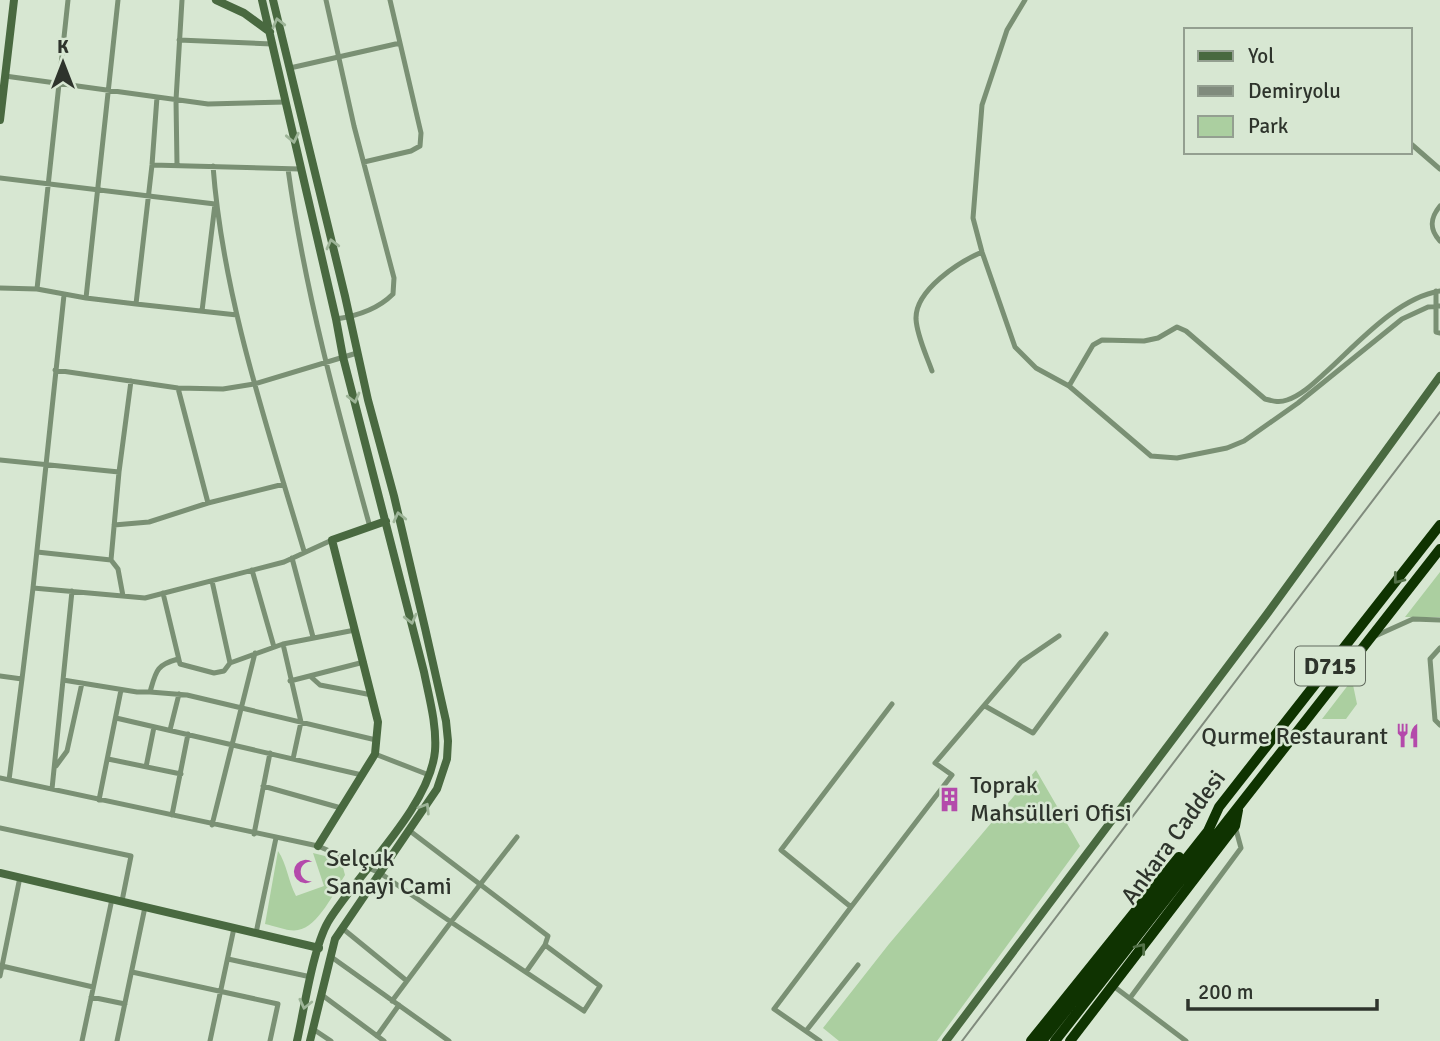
<svg xmlns="http://www.w3.org/2000/svg" width="1440" height="1041" font-family="Signika,sans-serif">
	<style>
		.green { fill: #abcfa0 }
		.lines { fill: none; stroke-linecap: round; stroke-linejoin: round }
		.street { stroke: #7a9074; stroke-width: 5 }
		.secondary { stroke: #496940; stroke-width: 8 }
		.highway { stroke: #0f3301; stroke-width: 10 }
		.rail { stroke: #808b7d; stroke-width: 2 }
		.oneway { stroke: #9eb598 }
		.oneway2 { stroke: #55724a }
		.labels { text-anchor: middle; stroke-width: 5; stroke-linejoin: round; paint-order: stroke }
		.shield { fill: #d7e7d2; stroke: #616a5e; stroke-width: 2 }
		.shield-label { font-size: 23px; font-weight: bold; fill: #2e342c }
		.poi-label { font-size: 24px; fill: #2e342c; stroke: #d7e7d2; text-anchor: start }
		.street-label { font-size: 24px; fill: #2e342c; stroke: #d7e7d2 }
	</style>
	<rect width="100%" height="100%" fill="#d7e7d2"/>
	<!-- green -->
	<path class="green" d="M1440,572v45h-35z
		M1352,680l5,24 -11,15h-24z
		M1036,770l44,76 -143,195h-98l-16,-13 66,-84z
		M278,851c9,13 10,30 18,45l28,-10 -11,-33 28,7 4,15c-10,16 -27,52 -47,55 -9,2 -23,-4 -33,-6z"/>
	<g class="lines">
		<!-- street -->
		<path class="street" d="M118,0l-32,298 50,6
			M326,0l28,126 40,152 -1,16c-14,14 -36,22 -57,25
			M1025,0l-18,30 -25,75 -9,113 9,34 33,95 21,21 33,18 82,70 26,2 50,-10 17,-7 54,-38 104,-84 26,-12 12,-1
			M179,40l93,4
			M290,68l110,-25
			M5,76l203,28 78,-2
			M157,97l-5,68 -16,139 101,11
			M1410,143l30,26
			M364,162l47,-11 9,-5 1,-13 -31,-133
			M152,165l148,4
			M177,165l-1,-65 6,-100
			M213,166c10,132 54,260 91,385
			M288,169c17,123 49,239 82,358
			M0,178l215,26 -13,107
			M1440,206c-10,12 -11,23 0,35
			M0,288l37,1 49,9
			M37,289l31,-289
			M1436,291v41l4,1
			M55,370l123,18 45,1 31,-5 103,-31
			M932,371c-6,-17 -15,-35 -16,-52 -1,-29 43,-57 66,-67
			M1069,386l24,-41 9,-5 42,1 14,-3 19,-11 9,4 79,68c8,2 14,4 22,1 15,-5 28,-18 39,-28 32,-29 71,-74 114,-81
			M178,388l30,115
			M0,460l119,12 -8,88 -74,-8
			M119,472l12,-91
			M114,525l35,-3 59,-19 76,-19
			M292,558l21,79
			M111,560l7,9 5,27
			M252,570l22,77
			M212,581l18,82 53,-19 72,-14
			M33,588l31,-293
			M163,593l17,71 34,9 10,-2 6,-8
			M1373,637l40,-18 27,1
			M283,644l18,78 -8,37
			M1440,648l-10,11 5,61 5,5
			M0,676l22,3 11,-91 112,10 139,-36 48,-22
			M310,676l10,9 52,10
			M63,680l74,12h13c6,-21 6,-27 28,-33
			M290,681l74,-19
			M150,692l37,3 189,45
			M985,706l48,27 73,-99
			M116,718l246,57
			M170,730l9,-36
			M375,754l54,21
			M108,759l73,15
			M56,766l11,-15 15,-68
			M146,767l8,-40
			M0,778l318,68 62,27 71,49 66,-85
			M9,780l13,-101
			M263,786l78,22
			M52,789l20,-198
			M99,800l22,-110
			M172,815l16,-81
			M212,825l43,-172
			M0,828l131,28 -9,45
			M254,834l16,-81
			M851,907l101,-132 -17,-12 86,-101 38,-26
			M342,928l65,53
			M256,933l20,-95
			M330,956l119,85
			M228,959l83,18
			M2,966l91,21
			M132,972l146,32 -8,37
			M526,972l19,-27
			M0,976l20,-99
			M1112,985l74,56
			M322,995l62,46
			M91,997l34,7
			M1130,998l111,-150 -6,-22
			M392,1001l59,-79 133,89 16,-25 -55,-41 3,-9 -138,-105
			M313,1029l18,12
			M806,1031l52,-66
			M377,1036l22,-31
			M82,1041l30,-142
			M117,1041l28,-134
			M210,1041l24,-113
			M820,1041l-46,-32 77,-102 -70,-57 111,-146"/>
		<!-- secondary -->
		<path class="secondary" d="M216,0l28,13 26,19
			M262,0l74,319 7,38 81,315c5,25 13,53 11,79 -5,56 -78,123 -107,171 -15,26 -24,88 -31,119
			M273,0l72,296 23,104 26,96 31,132 21,93 2,20 -1,18 -10,30 -102,150 -25,102
			M0,120l14,-120
			M318,846l57,-92 3,-32 -46,-182 54,-19
			M0,873l319,75
			M946,1041l321,-427 173,-238"/>
		<!-- highway -->
		<path class="highway" d="M1031,1041l148,-184
			M1042,1041l166,-210 11,-24 221,-282
			M1055,1041l385,-492
			M1070,1041l165,-215 3,-16"/>
		<!-- rail -->
		<path class="rail" d="M962,1041l478,-629"/>
	</g>
	<!-- one-way arrows -->
	<defs><path id="oneway-chevron" d="M-2-3.5L2.5 0L-2 3.5" fill="none" stroke-width="1.6" stroke-linecap="round" stroke-linejoin="round" transform="scale(1.75)"/></defs>
	<g class="oneway">
		<use href="#oneway-chevron" transform="translate(278 23) rotate(-104)"/>
		<use href="#oneway-chevron" transform="translate(293 138) rotate(78)"/>
		<use href="#oneway-chevron" transform="translate(332 244) rotate(-104)"/>
		<use href="#oneway-chevron" transform="translate(354 398) rotate(75)"/>
		<use href="#oneway-chevron" transform="translate(399 517) rotate(-103)"/>
		<use href="#oneway-chevron" transform="translate(411 619) rotate(76)"/>
		<use href="#oneway-chevron" transform="translate(425 808) rotate(-58)"/>
		<use href="#oneway-chevron" transform="translate(305 1004) rotate(103)"/>
	</g>
	<g class="oneway2">
		<use href="#oneway-chevron" transform="translate(1398 579) rotate(128)"/>
		<use href="#oneway-chevron" transform="translate(1141 948) rotate(-52)"/>
	</g>
	<!-- icons -->
	<defs>
		<symbol id="restaurant-bare" viewBox="-9 -9 18 18"><path d="M-5-6h1v4h1v-4h1v4h1v-4h1v5L-1.5 .5V6h-2V.5L-5-1ZM5-6V6H3V1.5H1.5Q1.5-4 5-6Z" fill="#b44aab" stroke="#d7e7d2" stroke-width="2.5" paint-order="stroke"/></symbol>
		<symbol id="building-bare" viewBox="-9 -9 18 18"><path d="M-4-6H4V6H1V3H-1V6H-4ZM-2.5-4.3h1.7v1.8h-1.7ZM.8-4.3h1.7v1.8H.8ZM-2.5-1h1.7V.8h-1.7ZM.8-1h1.7V.8H.8Z" fill="#b44aab" stroke="#d7e7d2" stroke-width="2.5" paint-order="stroke"/></symbol>
		<symbol id="mosque-bare" viewBox="-9 -9 18 18"><path d="M3.5-4.9A6 6 0 1 0 3.5 4.9A5 5 0 1 1 3.5-4.9Z" fill="#b44aab" stroke="#d7e7d2" stroke-width="2.5" paint-order="stroke"/></symbol>
	</defs>
	<g fill-rule="evenodd">
		<use href="#restaurant-bare" x="1390" y="718" width="35" height="35"/>
		<use href="#building-bare" x="932" y="782" width="35" height="35"/>
		<use href="#mosque-bare" x="288" y="854" width="35" height="35"/>
	</g>
	<g class="labels">
		<!-- shield labels -->
		<rect class="shield" x="1295" y="646.5" width="70" height="39" rx="5"/>
		<g class="shield-label">
			<text x="1330" y="674">D715</text>
		</g>
		<!-- poi labels -->
		<g class="poi-label">
			<text x="1388" y="744" text-anchor="end">Qurme Restaurant</text>
			<text x="970" y="793">Toprak<tspan x="970" dy="28">Mahsülleri Ofisi</tspan></text>
			<text x="326" y="866">Selçuk<tspan x="326" dy="28">Sanayi Cami</tspan></text>
		</g>
		<!-- street labels -->
		<g class="street-label">
			<text transform="translate(1173 837) rotate(-54)" y="8">Ankara Caddesi</text>
		</g>
	</g>
	<!-- legend -->
	<rect x="1184" y="28" width="228" height="126" fill="#d7e7d2" stroke="#939f90" stroke-width="2"/>
	<rect x="1198" y="51" width="35" height="10" fill="#496940" stroke="#939f90" stroke-width="2"/>
	<text x="1248" y="63" font-size="21" fill="#2e342c">Yol</text>
	<rect x="1198" y="86" width="35" height="10" fill="#808b7d" stroke="#939f90" stroke-width="2"/>
	<text x="1248" y="98" font-size="21" fill="#2e342c">Demiryolu</text>
	<rect x="1198" y="116" width="35" height="21" fill="#abcfa0" stroke="#939f90" stroke-width="2"/>
	<text x="1248" y="133" font-size="21" fill="#2e342c">Park</text>
	<!-- north arrow -->
	<g transform="translate(63 63)" stroke="#d7e7d2" stroke-width="5" paint-order="stroke">
	<path d="M0-5L12 26L0 18L-12 26Z" fill="#2e342c"/>
	<text y="-10" font-size="19" font-weight="bold" text-anchor="middle" fill="#2e342c">K</text>
	</g>
	<!-- scale -->
	<path d="M1188 999v10h189v-10" fill="none" stroke="#2e342c" stroke-width="3.5"/>
	<text x="1198" y="999" font-size="21" fill="#2e342c" stroke="#d7e7d2" stroke-width="5" paint-order="stroke">200 m</text>
</svg>
